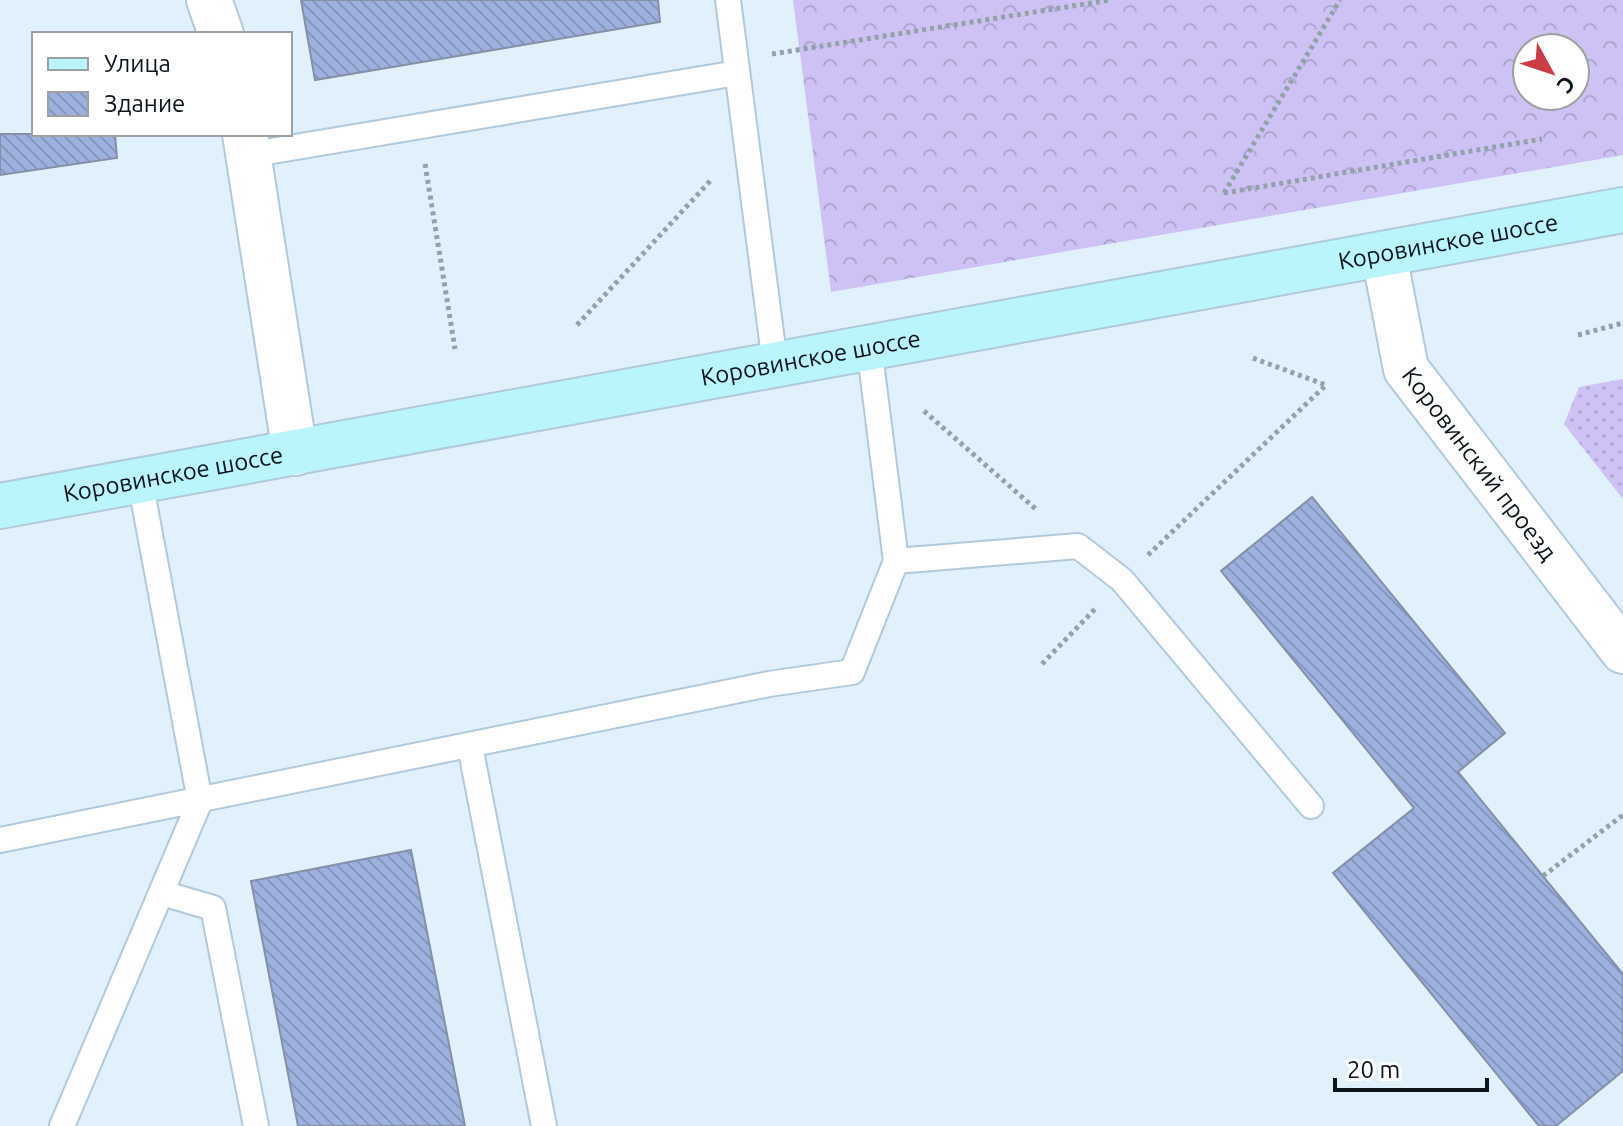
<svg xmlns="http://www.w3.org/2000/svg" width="1623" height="1126" font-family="Ubuntu,sans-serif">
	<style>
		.grass { fill: url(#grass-dots) }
		.forest { fill: url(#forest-crowns); fill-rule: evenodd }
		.building { fill: url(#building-back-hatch); stroke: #8590a7; stroke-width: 2 }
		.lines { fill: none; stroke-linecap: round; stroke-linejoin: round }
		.lane-casing { stroke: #b0c9db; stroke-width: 28 }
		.street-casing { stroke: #b0c9db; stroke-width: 48 }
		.secondary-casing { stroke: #b0c9db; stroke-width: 48 }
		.path { stroke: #93a1aa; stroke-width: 5; stroke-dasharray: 4 4; stroke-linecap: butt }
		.lane { stroke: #fff; stroke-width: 24 }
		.street { stroke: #fff; stroke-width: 44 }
		.secondary { stroke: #baf5fc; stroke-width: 44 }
		.labels { text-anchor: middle; stroke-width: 6; stroke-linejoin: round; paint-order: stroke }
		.street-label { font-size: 24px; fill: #0b141a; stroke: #fff }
	</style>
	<defs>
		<pattern id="grass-dots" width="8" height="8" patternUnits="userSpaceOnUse" patternTransform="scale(2)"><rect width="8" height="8" fill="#cec2f4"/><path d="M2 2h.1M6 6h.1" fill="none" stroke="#b0a6d1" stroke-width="1.8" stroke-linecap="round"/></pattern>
		<pattern id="forest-crowns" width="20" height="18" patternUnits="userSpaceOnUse" patternTransform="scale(2)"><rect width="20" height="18" fill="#cec2f4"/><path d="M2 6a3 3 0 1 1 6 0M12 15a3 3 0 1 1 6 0" fill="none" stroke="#b0a6d1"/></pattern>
		<pattern id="building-back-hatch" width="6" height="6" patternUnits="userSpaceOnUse" patternTransform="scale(2)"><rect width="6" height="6" fill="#9db1df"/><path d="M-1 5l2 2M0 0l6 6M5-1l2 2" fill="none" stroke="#8697bf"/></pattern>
	</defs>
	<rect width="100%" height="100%" fill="#e1f1fc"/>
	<!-- grass -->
	<path class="grass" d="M1623,379v120l-59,-75 15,-37z"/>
	<!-- forest -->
	<path class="forest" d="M793,0h830v155l-792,137zM1527,48h48v48h-48z"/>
	<!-- building -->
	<path class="building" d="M301,0h357l2,22 -345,58z
		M0,134h115l2,24 -117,17z
		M1312,497l193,236 -47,39 165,202v97l-67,55h-17l-206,-253 81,-65 -193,-237z
		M411,850l54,276h-167l-47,-245z"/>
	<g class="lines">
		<defs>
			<path id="lane" d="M728,0l47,364
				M248,155l489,-82
				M896,561l182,-15 44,34 189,226
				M470,746l74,380
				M0,840l769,-156 83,-12 44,-111 -27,-215
				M162,893l51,15 43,218
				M62,1126l138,-325 -60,-320"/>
			<g id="street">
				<path d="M209,0l12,34"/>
				<path d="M245,134l50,319"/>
				<path id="s1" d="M1384,255l22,114 217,282"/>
			</g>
			<g id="secondary">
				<path id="s2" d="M0,506l1623,-296"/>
			</g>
		</defs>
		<!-- lane casing -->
		<use href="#lane" class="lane-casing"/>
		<!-- street casing -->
		<use href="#street" class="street-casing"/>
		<!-- secondary casing -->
		<use href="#secondary" class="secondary-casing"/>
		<!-- path -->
		<path class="path" d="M772,54l338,-54
			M425,164l30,185
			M1224,193l318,-54
			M1224,193l116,-193
			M577,325l135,-146
			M1578,335l45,-12
			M924,411l114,100
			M1148,555l178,-170 -76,-28
			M1042,664l54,-56
			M1543,876l80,-61"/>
		<!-- lane -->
		<use href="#lane" class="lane"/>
		<!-- street -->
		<use href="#street" class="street"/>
		<!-- secondary -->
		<use href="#secondary" class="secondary"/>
	</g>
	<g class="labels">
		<!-- street labels -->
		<g class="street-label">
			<text dy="8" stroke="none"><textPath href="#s2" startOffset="1472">Коровинское шоссе</textPath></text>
			<text dy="8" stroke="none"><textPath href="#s2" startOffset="824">Коровинское шоссе</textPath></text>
			<text dy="8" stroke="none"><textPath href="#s1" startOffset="236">Коровинский проезд</textPath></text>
			<text dy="8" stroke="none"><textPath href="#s2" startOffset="176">Коровинское шоссе</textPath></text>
		</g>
	</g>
	<!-- legend -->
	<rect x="32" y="32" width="260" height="104" fill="#ffffff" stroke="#9da1a3" stroke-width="2"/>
	<rect x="48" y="58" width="40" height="12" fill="#baf5fc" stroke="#9da1a3" stroke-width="2"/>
	<text x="104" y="72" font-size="24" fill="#0b141a">Улица</text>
	<rect x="48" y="92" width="40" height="24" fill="url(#building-back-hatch)" stroke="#9da1a3" stroke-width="2"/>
	<text x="104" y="112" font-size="24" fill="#0b141a">Здание</text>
	<!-- north arrow -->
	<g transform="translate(1551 72) rotate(130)"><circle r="38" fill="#ffffff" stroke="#9da1a3" stroke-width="2"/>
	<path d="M0-6L14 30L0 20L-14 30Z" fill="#cc3c46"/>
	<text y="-12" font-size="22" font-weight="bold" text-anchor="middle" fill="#0b141a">С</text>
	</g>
	<!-- scale -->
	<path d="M1335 1078v12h152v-12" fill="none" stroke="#0b141a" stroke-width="4"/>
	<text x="1347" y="1078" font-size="24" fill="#0b141a" stroke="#ffffff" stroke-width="6" paint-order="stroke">20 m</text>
</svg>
